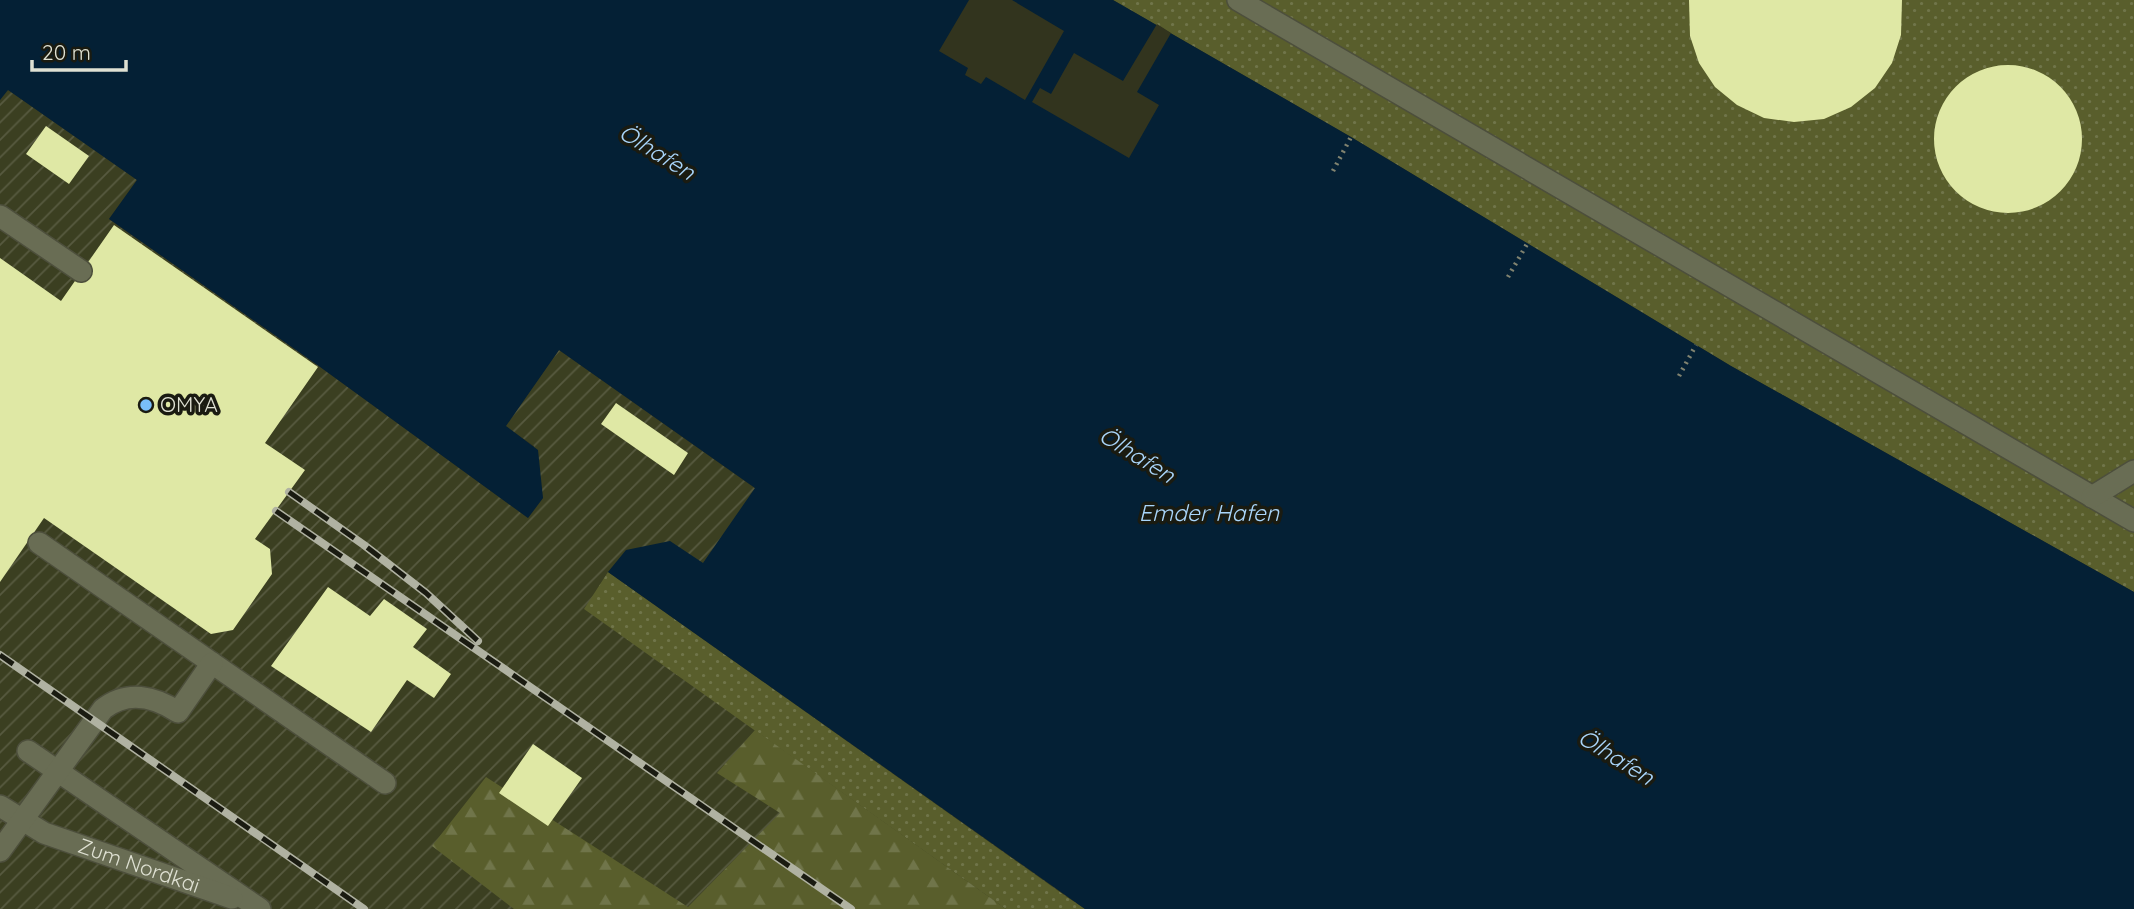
<svg xmlns="http://www.w3.org/2000/svg" width="2134" height="909" font-family="Quicksand,sans-serif">
	<style>
		.industrial { fill: url(#industrial-furrows) }
		.grass { fill: url(#grass-dots) }
		.forest { fill: url(#forest-firs) }
		.water { fill: #042035 }
		.pier { fill: #32341e }
		.building { fill: #dfe8a5 }
		.lines { fill: none; stroke-linecap: round; stroke-linejoin: round }
		.minor-casing { stroke: #4d4f3c; stroke-width: 24 }
		.path { stroke: #818370; stroke-width: 4.5; stroke-dasharray: 2 5; stroke-linecap: butt }
		.minor { stroke: #696d54; stroke-width: 21 }
		.rail-casing { stroke: #b0b2a2; stroke-width: 8 }
		.rail { stroke: #1a1b11; stroke-width: 5; stroke-dasharray: 16; stroke-linecap: butt }
		.poi-dot { fill: #79bff8; stroke: #1a1b11; stroke-width: 2.5 }
		.labels { text-anchor: middle; stroke-width: 7; stroke-linejoin: round; paint-order: stroke }
		.poi-label { font-size: 21px; fill: #dfe1d3; stroke: #1a1b11; text-anchor: start }
		.street-label { font-size: 21px; fill: #dfe1d3; stroke: #1a1b11 }
		.water-label { font-size: 23px; font-style: italic; fill: #a9d5fa; stroke: #1a1b11 }
	</style>
	<defs>
		<pattern id="industrial-furrows" width="10" height="10" patternUnits="userSpaceOnUse" patternTransform="scale(1.75)"><rect width="10" height="10" fill="#3b3f21"/><path d="M-1 1l2-2M0 10L10 0M9 11l2-2" fill="none" stroke="#575a40"/></pattern>
		<pattern id="grass-dots" width="8" height="8" patternUnits="userSpaceOnUse" patternTransform="scale(1.75)"><rect width="8" height="8" fill="#595e2c"/><path d="M2 2h.1M6 6h.1" fill="none" stroke="#70754a" stroke-width="1.8" stroke-linecap="round"/></pattern>
		<pattern id="forest-firs" width="22" height="20" patternUnits="userSpaceOnUse" patternTransform="scale(1.75)"><rect width="22" height="20" fill="#595e2c"/><path d="M5 1l3.5 6h-7zM16 11l3.5 6h-7z" fill="#70754a"/></pattern>
	</defs>
	<rect width="100%" height="100%" fill="#32341e"/>
	<!-- industrial -->
	<path class="industrial" d="M7,89l130,91 -28,39 207,145 212,154 15,-20 -9,-52 -29,-20 54,-76 197,139 -53,75 -76,-14 -19,22 477,337h-1085v-809z"/>
	<!-- grass -->
	<path class="grass" d="M1113,0h1021v592l-403,-226 -380,-229z
		M608,572l456,323 21,14h-79l-422,-300z"/>
	<!-- forest -->
	<path class="forest" d="M755,730l251,179h-492l-82,-63 54,-69 202,130 92,-94 -63,-40z"/>
	<!-- water -->
	<path class="water" d="M0,0h1113l238,137 380,229 403,226v317h-1049l-477,-337 18,-22 44,-9 33,22 52,-75 -196,-138 -53,76 32,24 5,48 -15,20 -212,-154 -207,-145 28,-39 -129,-90 -8,10z"/>
	<!-- pier -->
	<path class="pier" d="M969,0h43l52,31 -39,69 -39,-23 -5,7 -16,-9 3,-7 -29,-17z
		M1157,24l14,9 -34,59 22,13 -30,53 -97,-56 8,-14 11,6 23,-41 49,28z"/>
	<!-- building -->
	<path class="building" d="M1689,0h213l-1,35 -9,28 -17,25 -24,19 -27,12 -30,3 -30,-4 -27,-13 -22,-18 -16,-24 -9,-27z
		M1934 139a74 74 0 1 1 148 0a74 74 0 1 1-148 0Z
		M46,126l43,30 -20,28 -43,-30z
		M114,225l204,142 -53,76 40,27 -50,69 15,10 2,25 -39,56 -22,4 -167,-116 -44,64v-324l61,43z
		M616,403l72,50 -14,22 -73,-51z
		M328,587l42,29 14,-17 43,30 -14,18 38,27 -17,24 -27,-18 -36,52 -100,-66z
		M533,744l49,34 -34,48 -49,-33z"/>
	<g class="lines">
		<defs>
			<g id="minor">
				<path d="M1238,0l896,521"/>
				<path d="M0,216l81,55"/>
				<path d="M2092,497l42,-26"/>
				<path d="M39,543l346,240"/>
				<path d="M28,751l232,158"/>
				<path id="s1" d="M0,806l44,27 188,65"/>
				<path d="M0,851l103,-142c24,-19 51,-13 75,3l34,-49"/>
			</g>
		</defs>
		<!-- minor casing -->
		<use href="#minor" class="minor-casing"/>
		<!-- path -->
		<path class="path" d="M1333,171l18,-34
			M1508,277l19,-33
			M1679,376l17,-31"/>
		<!-- minor -->
		<use href="#minor" class="minor"/>
		<defs>
			<path id="rail" d="M289,492l75,53 62,48 52,48
				M276,511l575,398
				M0,655l364,254"/>
		</defs>
		<!-- rail casing -->
		<use href="#rail" class="rail-casing"/>
		<!-- rail -->
		<use href="#rail" class="rail"/>
	</g>
	<!-- markers -->
	<circle class="poi-dot" cx="146" cy="405" r="7"/>
	<g class="labels">
		<!-- poi labels -->
		<g class="poi-label">
			<text x="160" y="412">OMYA</text>
		</g>
		<!-- street labels -->
		<g class="street-label">
			<text dy="7" stroke="none"><textPath href="#s1" startOffset="152">Zum Nordkai</textPath></text>
		</g>
		<!-- water labels -->
		<g class="water-label">
			<text transform="translate(657 152) rotate(32)" y="8">Ölhafen</text>
			<text transform="translate(1137 455) rotate(32)" y="8">Ölhafen</text>
			<text x="1209" y="521">Emder Hafen</text>
			<text transform="translate(1616 757) rotate(32)" y="8">Ölhafen</text>
		</g>
	</g>
	<!-- scale -->
	<path d="M32 60v10h94v-10" fill="none" stroke="#dfe1d3" stroke-width="3.5"/>
	<text x="42" y="60" font-size="21" fill="#dfe1d3" stroke="#1a1b11" stroke-width="5" paint-order="stroke">20 m</text>
</svg>
